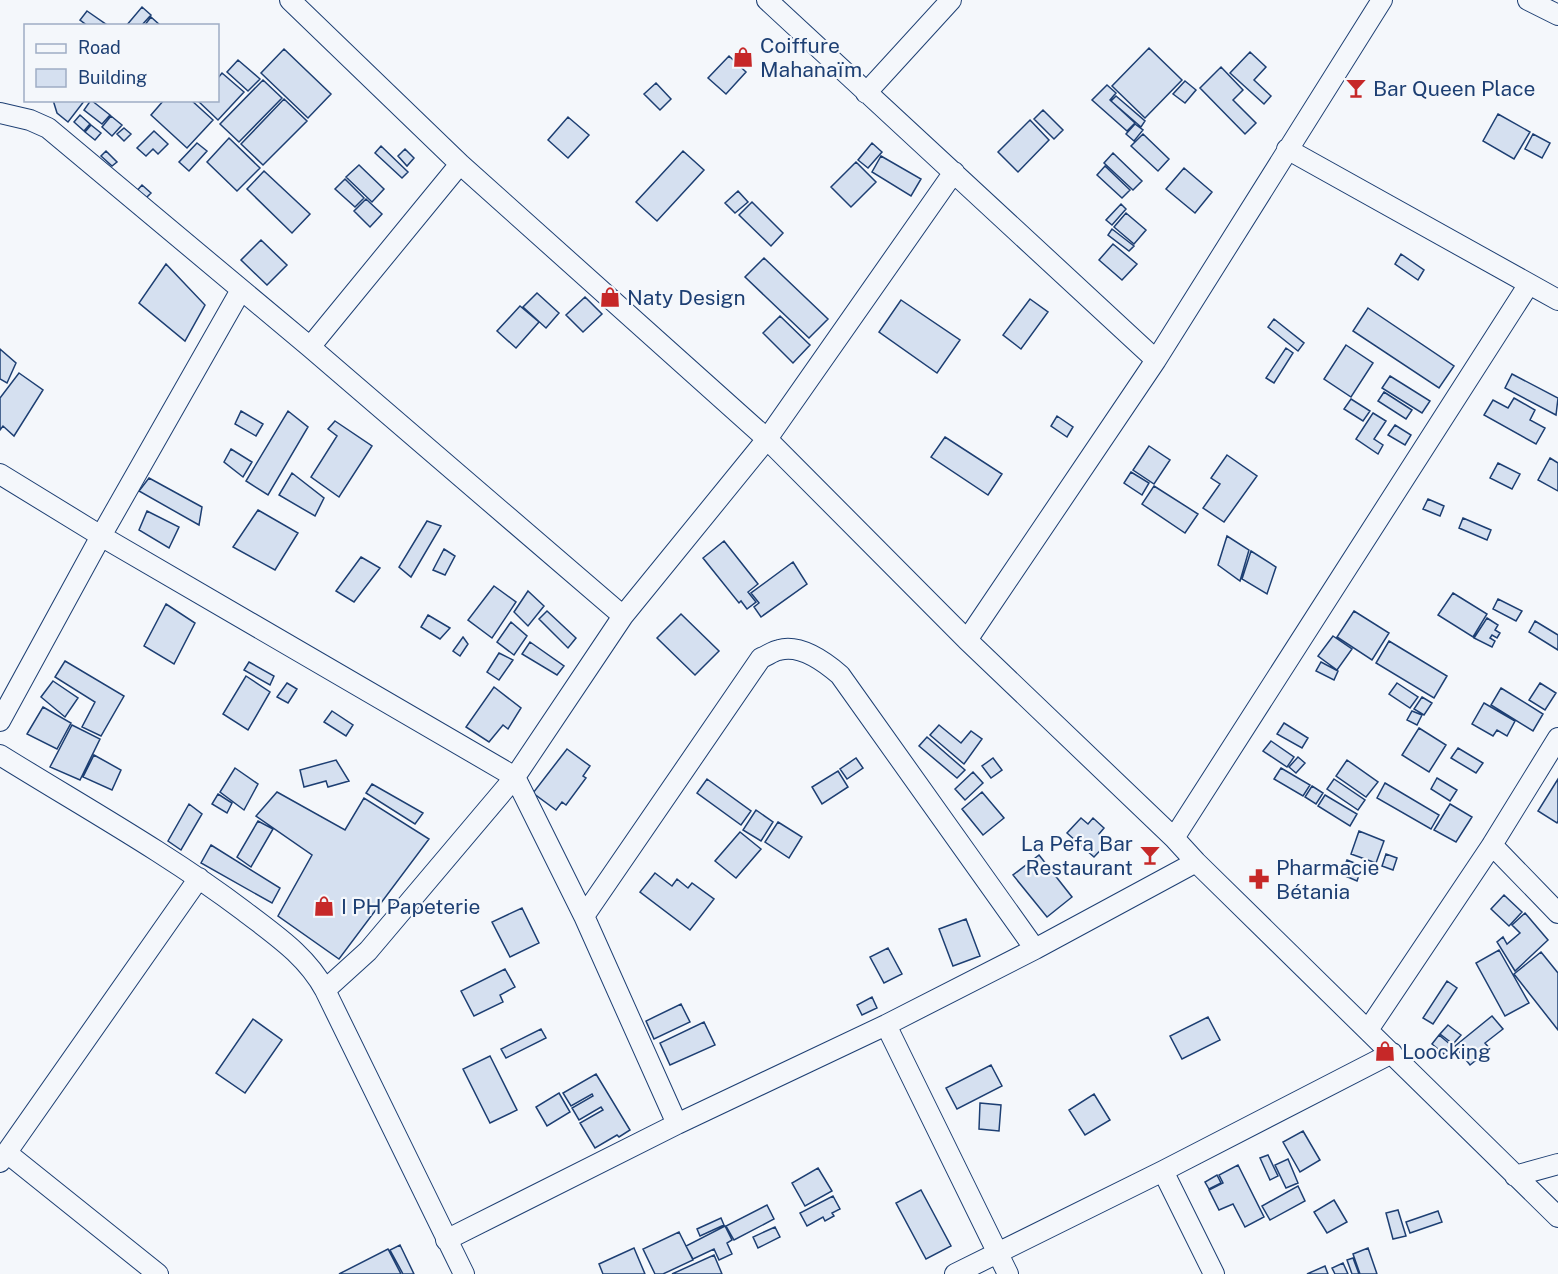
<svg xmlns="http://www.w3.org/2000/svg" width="1558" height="1274" font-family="'Public Sans',sans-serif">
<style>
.building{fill:#d5e0f0;stroke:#1d3f73;stroke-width:1.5}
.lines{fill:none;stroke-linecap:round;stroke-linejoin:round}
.minor-casing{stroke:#1d3f73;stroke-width:22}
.minor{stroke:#f4f7fb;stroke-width:20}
.labels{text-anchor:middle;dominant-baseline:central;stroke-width:4.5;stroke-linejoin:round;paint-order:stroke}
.poi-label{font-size:21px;fill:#1d3f73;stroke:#f4f7fb;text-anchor:start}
</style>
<rect width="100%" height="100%" fill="#f4f7fb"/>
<path class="building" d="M142,7L151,15L141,26H126Z
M87,11L107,25V26H88L80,20Z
M151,17L161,26H144Z
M1149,48L1182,80L1145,118L1112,86Z
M284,49L331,94L308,118L261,73Z
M1250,52L1266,67L1254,80L1271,96L1264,104L1230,73Z
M729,56L746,72L726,94L708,78Z
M238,60L260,79L248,91L227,72Z
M1221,67L1243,90L1233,100L1256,123L1245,134L1200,88Z
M222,73L244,92L218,120L197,100H218V78Z
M263,80L282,98L239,142L220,124Z
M1185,81L1196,90L1185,103L1173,94Z
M656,83L671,99L660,110L644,94Z
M1107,85L1116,93L1110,100L1135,123L1127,131L1092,100Z
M1116,96L1145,121L1141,127L1111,101Z
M284,99L307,121L263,165L241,144Z
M53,100H85L68,122L57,113Z
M91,100L110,115L102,124L84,110Z
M164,100H191L213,120L187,148L151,115Z
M1043,110L1063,130L1054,139L1034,119Z
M1498,114L1530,132L1514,159L1483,141Z
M80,115L90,124L84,131L74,122Z
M111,116L122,125L112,136L102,127Z
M568,117L589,135L568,158L548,140Z
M1030,120L1049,140L1018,172L998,152Z
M1135,124L1143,130L1134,141L1126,134Z
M91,125L101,133L95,140L85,132Z
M124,128L131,134L124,141L117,134Z
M154,131L168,144L158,154L153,149L146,156L137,148Z
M1143,134L1169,159L1158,171L1131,146Z
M1533,134L1550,143L1542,158L1525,149Z
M229,138L260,168L237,191L207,162Z
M197,143L207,151L189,171L179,162Z
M872,143L882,152L868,168L858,160Z
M381,146L408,172L402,178L375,153Z
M405,149L414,158L407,166L398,156Z
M106,151L117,162L112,166L101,156Z
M683,151L704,170L657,221L636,202Z
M1113,153L1142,181L1133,190L1104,163Z
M881,156L921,179L911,196L872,172Z
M856,162L876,182L851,207L831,187Z
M359,165L384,189L372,202L346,177Z
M1105,166L1130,190L1122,198L1097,175Z
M1184,168L1212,192L1195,213L1166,189Z
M264,171L310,214L292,233L247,189Z
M345,179L364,198L355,207L335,189Z
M142,185L151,193L142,202L134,194Z
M738,191L748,202L735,213L725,203Z
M366,199L382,214L370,227L354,211Z
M752,202L783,233L771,246L739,215Z
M1121,204L1126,209L1112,225L1106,220Z
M1126,213L1146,230L1134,244L1114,227Z
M1112,229L1134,246L1129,251L1108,235Z
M261,240L287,265L267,285L241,260Z
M1113,244L1137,264L1122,280L1099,260Z
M1401,254L1424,270L1418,280L1395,264Z
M764,258L828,319L809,338L745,277Z
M166,264L205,305L185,341L139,303Z
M537,293L559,313L546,328L523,307Z
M585,297L602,314L583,332L566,315Z
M1030,299L1048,312L1021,349L1003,335Z
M901,300L960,340L937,373L879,332Z
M520,306L539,322L516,348L497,331Z
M1368,308L1454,366L1439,388L1353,331Z
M780,316L810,345L793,363L763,333Z
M1274,319L1304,343L1298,351L1268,327Z
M1346,345L1373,363L1351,397L1324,379Z
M1286,348L1293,353L1274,383L1266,378Z
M0,349L16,363L7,383L0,379Z
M19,373L43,390L14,436L3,426L0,430V398Z
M1512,374L1558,398L1556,415L1505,388Z
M1390,376L1430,401L1422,413L1382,388Z
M1384,392L1412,410L1406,419L1378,401Z
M1514,398L1535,410L1530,420L1545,428L1536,444L1484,415L1493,400L1508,408Z
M1351,399L1370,411L1363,421L1344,409Z
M241,411L263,424L256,436L235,424Z
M288,411L308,427L268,495L246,481Z
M1373,413L1386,421L1374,439L1383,445L1378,454L1356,439Z
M1057,416L1073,427L1067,437L1051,426Z
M335,421L372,446L339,497L311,477L337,436L328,429Z
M1395,425L1411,435L1405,445L1388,435Z
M945,437L1002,474L988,495L931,457Z
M1149,446L1170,460L1154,484L1133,470Z
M231,449L252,462L243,477L224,462Z
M1227,455L1257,476L1224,522L1203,508L1220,484L1211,478Z
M1550,458L1558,463V491L1538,480Z
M1498,463L1520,474L1512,489L1490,478Z
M1131,472L1149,483L1142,495L1124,483Z
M292,473L324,498L315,516L279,495Z
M149,478L202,507L199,525L139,491Z
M1154,486L1198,514L1185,533L1142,504Z
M1428,499L1444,506L1440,516L1423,509Z
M258,510L298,533L275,570L233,547Z
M147,511L179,527L169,548L139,530Z
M1463,518L1491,530L1487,540L1459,528Z
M427,521L441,526L411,577L399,567Z
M1227,536L1249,550L1240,581L1218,565Z
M724,541L758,584L748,592L756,602L747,609L741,601L739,603L703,558Z
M444,549L455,556L445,575L433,570Z
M1251,551L1276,567L1267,594L1242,579Z
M361,557L380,568L354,602L336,591Z
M793,562L807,584L761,617L754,607L759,603L751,593Z
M494,586L516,602L492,638L468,620Z
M528,591L544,606L528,626L514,612Z
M1453,593L1487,614L1473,637L1438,615Z
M1498,599L1522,611L1516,621L1493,609Z
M166,604L195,623L174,664L144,646Z
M547,611L576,638L568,648L539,619Z
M1354,611L1389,633L1372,660L1337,637Z
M681,614L719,651L695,675L657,638Z
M428,615L450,628L440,639L421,627Z
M1487,618L1498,625L1495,630L1500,633L1497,638L1492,635L1490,638L1495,641L1492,647L1474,638Z
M1535,621L1558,635V650L1529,632Z
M511,622L527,636L514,655L497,642Z
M1333,636L1352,649L1337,670L1318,656Z
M463,637L468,644L460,656L453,651Z
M1389,641L1447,676L1434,698L1376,663Z
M530,642L564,666L557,675L522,654Z
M499,653L513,660L499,680L487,672Z
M65,661L124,696L101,736L82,727L95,702L55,677Z
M249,662L274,676L270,685L244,670Z
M1321,662L1338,671L1334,680L1316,671Z
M246,676L270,692L248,730L223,714Z
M53,681L78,698L65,717L41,697Z
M287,683L297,689L288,703L277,697Z
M1397,683L1418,697L1410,708L1389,694Z
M1540,683L1556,693L1545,710L1529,700Z
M494,687L521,708L508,729L503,725L489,742L466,727Z
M1501,688L1543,714L1533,731L1491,705Z
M1422,697L1432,703L1424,715L1414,709Z
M1484,703L1515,721L1507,736L1497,730L1493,736L1472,724Z
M43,707L71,723L57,749L27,734Z
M332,711L353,725L346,736L324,722Z
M1412,711L1422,715L1417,725L1407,720Z
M1284,723L1308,738L1302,748L1277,734Z
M72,725L100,739L80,780L50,767Z
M939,725L961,743L971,731L982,739L964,764L930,735Z
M1419,728L1446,745L1429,772L1402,755Z
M927,737L965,770L957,778L919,746Z
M1271,741L1294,757L1287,767L1263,751Z
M1458,748L1483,763L1476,773L1451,758Z
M567,749L590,766L583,776L586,778L566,805L562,802L556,810L533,793Z
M94,755L121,770L112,790L83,777Z
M1298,757L1305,763L1296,773L1289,767Z
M856,758L863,768L847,779L840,769Z
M993,758L1002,770L991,778L982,766Z
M336,760L349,781L328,787L326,781L304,787L300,770Z
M1347,760L1378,782L1366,797L1336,776Z
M235,768L258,784L244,810L220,792Z
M1281,768L1310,785L1303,796L1274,779Z
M838,771L848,787L822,804L812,787Z
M973,772L983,783L965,800L955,789Z
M1437,778L1457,790L1450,801L1431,789Z
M707,779L751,811L741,825L697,793Z
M1334,779L1365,800L1358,810L1327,789Z
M1558,779V821L1557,823L1538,811Z
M1385,783L1439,815L1431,829L1377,798Z
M372,784L423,813L415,824L366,793Z
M1312,786L1323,793L1316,804L1305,797Z
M277,792L345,830L364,798L429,839L339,959L278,916L312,855L256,816Z
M982,792L1004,818L983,835L962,809Z
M218,794L232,803L227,813L212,804Z
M1325,795L1357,814L1350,826L1318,806Z
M189,804L202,814L181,850L168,841Z
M1450,804L1472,817L1456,842L1434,830Z
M756,810L773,822L761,841L743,830Z
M1081,818L1088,824L1093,818L1104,828L1099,834L1108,842L1094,857L1067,833Z
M258,821L273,829L251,867L237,857Z
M778,822L802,837L789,858L765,842Z
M1359,831L1384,841L1376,863L1351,854Z
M740,832L761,849L736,878L715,861Z
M211,845L280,888L272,903L201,863Z
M1386,854L1397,858L1393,870L1382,866Z
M1039,855L1072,897L1047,917L1013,875Z
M1347,860L1362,866L1357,881L1341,874Z
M655,873L672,886L677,879L688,888L692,883L714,899L690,930L640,892Z
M1504,895L1522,912L1509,926L1491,909Z
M522,908L539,943L510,957L492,922Z
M1525,913L1548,940L1515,971L1497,942L1503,937L1507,944L1520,933L1512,925Z
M966,919L980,956L953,966L939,929Z
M888,948L902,974L884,983L870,957Z
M1499,950L1529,1003L1505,1016L1476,963Z
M1541,952L1558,973V1030L1514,974Z
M505,969L515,987L500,995L503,1002L474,1016L461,991Z
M1447,981L1457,988L1433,1024L1423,1018Z
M872,997L877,1008L862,1015L857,1005Z
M681,1004L690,1022L654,1039L646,1021Z
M1492,1016L1503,1029L1485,1043L1490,1049L1470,1065L1455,1046Z
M1208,1017L1220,1040L1182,1059L1170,1036Z
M253,1019L282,1040L245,1093L216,1073Z
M704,1022L715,1045L670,1065L660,1043Z
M1448,1025L1461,1035L1453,1044L1440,1034Z
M541,1029L546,1038L506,1058L501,1049Z
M1439,1035L1451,1045L1444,1054L1432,1044Z
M490,1056L517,1110L490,1123L463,1069Z
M991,1065L1002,1086L957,1109L946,1088Z
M596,1074L630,1130L619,1137L617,1135L595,1148L580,1123L603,1110L601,1107L579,1120L572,1108L593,1096L592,1094L571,1106L563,1093Z
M559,1093L570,1112L547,1126L536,1107Z
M1094,1094L1110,1120L1085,1135L1069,1110Z
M980,1103L1001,1105L999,1131L979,1129Z
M1303,1131L1320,1160L1300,1172L1283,1142Z
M1268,1155L1278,1176L1270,1180L1260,1158Z
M1288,1159L1298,1183L1286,1188L1275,1165Z
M1238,1165L1264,1217L1245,1227L1233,1204L1219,1210L1209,1190L1223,1183L1219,1175Z
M818,1168L832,1191L805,1206L792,1183Z
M1217,1175L1221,1183L1209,1189L1205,1182Z
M1298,1186L1305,1201L1270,1220L1262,1206Z
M921,1190L951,1246L926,1259L896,1203Z
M833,1196L840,1209L832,1213L834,1216L825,1221L823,1217L807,1226L800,1213Z
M1334,1200L1347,1222L1327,1233L1314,1212Z
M767,1205L774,1219L734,1240L726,1226Z
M1398,1210L1406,1236L1393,1239L1386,1213Z
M1438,1211L1442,1222L1410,1233L1406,1222Z
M721,1218L724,1225L700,1236L697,1229Z
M725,1226L732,1240L727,1243L732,1254L719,1260L714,1249L693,1259L686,1246Z
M775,1227L780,1237L758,1248L753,1237Z
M679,1232L693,1260L663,1274H655L643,1249Z
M400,1245L414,1274H403L390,1250Z
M634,1248L645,1274H603L599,1264Z
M1368,1248L1377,1274H1360L1353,1254Z
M388,1249L401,1274H339Z
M714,1255L722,1274H672Z
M1353,1258L1359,1274H1352L1347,1260Z
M1343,1263L1348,1274H1335L1332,1268Z
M1325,1266L1328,1274H1307Z"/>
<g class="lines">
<g class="minor-casing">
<path id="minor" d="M290,0L460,164L767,439L967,640L1174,838L1196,862L1558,1217
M767,0L1156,360
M1528,0L1558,15
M866,93L951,0
M0,113L30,120L48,128L310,347L623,616
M1287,149L1558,300
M310,347L460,164
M0,474L101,536L515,777L584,916L677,1124
M967,640L1156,360L1382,0
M0,721L101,536L241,290
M0,755C82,806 167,853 244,911C275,935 306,955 325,990L464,1274
M1174,838L1529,284
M1492,845L1558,913
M584,916L761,658C767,656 773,651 779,650C800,644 825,662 840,675L1035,949
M325,990L368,951L515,777L623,616L767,439L954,172
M886,1025L1008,1274
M1368,1030L1492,845L1558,738
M7,1153L158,1274
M0,1162L199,878
M1163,1171L1214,1274
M1515,1176L1558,1164
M446,1240L677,1124L886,1025L1035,949L1196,862
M955,1274L1163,1171L1392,1053"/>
</g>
<use href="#minor" class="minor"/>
</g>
<defs>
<g id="shop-bare" transform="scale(1.62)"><path d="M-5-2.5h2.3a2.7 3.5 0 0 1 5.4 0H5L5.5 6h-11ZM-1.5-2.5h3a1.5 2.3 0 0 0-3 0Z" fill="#c62828" stroke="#f4f7fb" stroke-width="2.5" paint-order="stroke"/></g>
<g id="bar-bare" transform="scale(1.62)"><path d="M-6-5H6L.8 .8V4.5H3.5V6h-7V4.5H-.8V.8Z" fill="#c62828" stroke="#f4f7fb" stroke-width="2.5" paint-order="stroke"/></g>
<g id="pharmacy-bare" transform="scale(1.62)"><path d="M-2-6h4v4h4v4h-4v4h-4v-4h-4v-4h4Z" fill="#c62828" stroke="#f4f7fb" stroke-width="2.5" paint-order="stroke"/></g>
</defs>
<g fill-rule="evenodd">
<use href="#shop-bare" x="743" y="57"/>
<use href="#bar-bare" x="1356" y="88"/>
<use href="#shop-bare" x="610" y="297"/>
<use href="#bar-bare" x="1150" y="855"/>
<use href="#pharmacy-bare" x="1259" y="879"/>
<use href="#shop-bare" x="324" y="906"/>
<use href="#shop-bare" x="1385" y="1051"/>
</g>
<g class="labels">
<g class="poi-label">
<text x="760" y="45">Coiffure<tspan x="760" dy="24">Mahanaïm</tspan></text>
<text x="1373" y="88">Bar Queen Place</text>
<text x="627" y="297">Naty Design</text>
<text x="1133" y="843" text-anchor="end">La Pefa Bar<tspan x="1133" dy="24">Restaurant</tspan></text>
<text x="1276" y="867">Pharmacie<tspan x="1276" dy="24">Bétania</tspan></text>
<text x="341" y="906">I PH Papeterie</text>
<text x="1402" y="1051">Loocking</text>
</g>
</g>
<rect x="24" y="24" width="195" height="78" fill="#f4f7fb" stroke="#9eadc5" stroke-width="1.5"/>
<rect x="36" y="44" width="30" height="9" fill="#f4f7fb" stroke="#9eadc5" stroke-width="1.5"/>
<text x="78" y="54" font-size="18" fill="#1d3f73">Road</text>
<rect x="36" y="69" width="30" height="18" fill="#d5e0f0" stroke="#9eadc5" stroke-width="1.5"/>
<text x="78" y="84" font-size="18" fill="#1d3f73">Building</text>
</svg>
